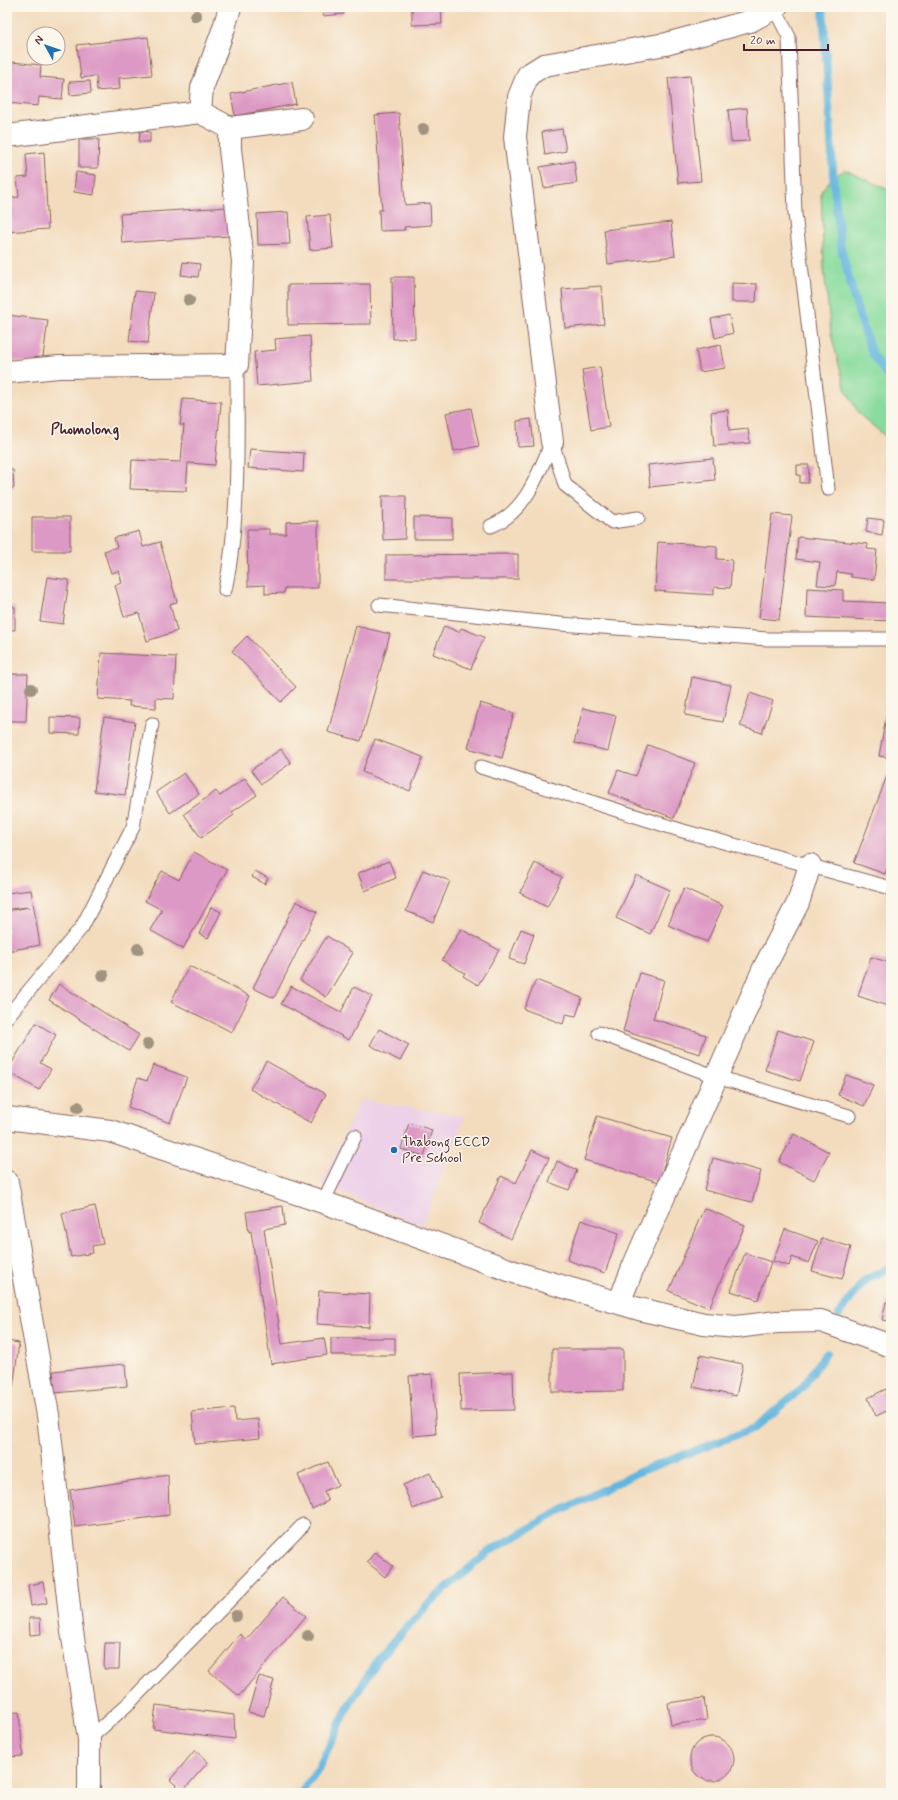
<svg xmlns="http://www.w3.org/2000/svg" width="898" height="1800" font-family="Mynerve,sans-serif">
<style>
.built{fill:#edd1e9}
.green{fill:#89dc9d;stroke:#6a7e64}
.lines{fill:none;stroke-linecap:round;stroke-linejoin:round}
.stream{stroke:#62b5de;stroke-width:8}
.building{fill:#dd99c5}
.service-casing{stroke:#85615e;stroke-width:15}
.minor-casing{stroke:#85615e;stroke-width:24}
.service{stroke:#fff;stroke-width:13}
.minor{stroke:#fff;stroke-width:22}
.tree{fill:#a0937f}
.poi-dot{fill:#1f6fb2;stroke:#fbf7ec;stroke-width:1.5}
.labels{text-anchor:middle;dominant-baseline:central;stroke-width:3;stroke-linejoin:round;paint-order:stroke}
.poi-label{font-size:14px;fill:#4a1f2b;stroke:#fbf7ec;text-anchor:start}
.neighbourhood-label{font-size:15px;font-weight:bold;fill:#4a1f2b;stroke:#fbf7ec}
</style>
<rect width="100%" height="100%" fill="#fbf7ec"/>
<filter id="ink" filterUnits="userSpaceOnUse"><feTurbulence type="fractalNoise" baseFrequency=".025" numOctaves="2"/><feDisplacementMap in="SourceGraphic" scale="8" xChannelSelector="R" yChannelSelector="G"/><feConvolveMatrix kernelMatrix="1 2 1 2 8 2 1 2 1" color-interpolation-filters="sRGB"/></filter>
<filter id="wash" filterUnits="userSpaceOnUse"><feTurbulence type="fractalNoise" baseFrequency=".012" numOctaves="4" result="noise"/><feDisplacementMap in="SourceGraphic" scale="16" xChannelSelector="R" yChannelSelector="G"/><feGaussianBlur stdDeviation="0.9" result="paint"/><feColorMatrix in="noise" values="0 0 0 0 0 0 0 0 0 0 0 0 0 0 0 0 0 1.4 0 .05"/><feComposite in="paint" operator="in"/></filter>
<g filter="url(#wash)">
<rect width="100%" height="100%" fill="#f3dcbd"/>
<path class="built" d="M360,1100L465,1116L422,1226L321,1184Z"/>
<path class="green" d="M845,170L891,191V441L859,414L845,388L831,334L824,269L821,191L833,177Z"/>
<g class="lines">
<path class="stream" d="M823,7L834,188L841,248L857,308L872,354L891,381
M839,1314L865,1280L891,1267
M301,1793L318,1769L348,1707L379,1658L429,1603L488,1552L562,1510L641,1471L755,1428L802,1388L826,1353"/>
</g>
<g id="blocks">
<path class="building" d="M299,7H343L344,14L323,16V10L299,12Z
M412,7H441L442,24L412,25Z
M148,37L152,75L119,78L120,89L97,91L96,76L81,78L77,45Z
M12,62L41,65L40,77L64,79L62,99L39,97L38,106L7,103V78H11Z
M690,76L701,181L678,183L668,78Z
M90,81L91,93L70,95L69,82Z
M292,82L296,104L235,116L231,94Z
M747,108L749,141L731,142L728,110Z
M399,113L405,205L430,203L431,225L404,227L405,230L380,231L379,210H382L375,115Z
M562,129L566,151L545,155L542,132Z
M140,131L150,132V142H139Z
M79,139H99L98,168H79Z
M44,152L48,229L7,232V198L19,197L17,178L28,177L26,154Z
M574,161L577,183L544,188L540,167Z
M76,172L96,175L94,195L74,192Z
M228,207L230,236L122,243L120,214Z
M288,212L290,244L258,245L257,214Z
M330,215L333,248L310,250L307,217Z
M671,222L675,256L608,264L604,230Z
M183,262L200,264L198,277L181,275Z
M392,277H414L415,338L393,339Z
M732,283L757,284L756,302H732Z
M370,284L371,324L288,325V285Z
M601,286L604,324L565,328L562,289Z
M135,291L154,293L148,343L129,341Z
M7,315L48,320L42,364L7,360Z
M729,315L733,333L715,338L711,319Z
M310,336L313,381L257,386L254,352L276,350L275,339Z
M721,345L725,368L700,372L696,350Z
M600,367L609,427L591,430L582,370Z
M183,399L221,402L215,465L188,463L186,491L130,489L132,460L181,462L184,425H180Z
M471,408L479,446L454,451L446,413Z
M728,410L729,431L748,429L750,443L714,446L711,412Z
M531,419L534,446L518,447L517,421Z
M250,449L304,453L303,472L248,468Z
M713,458L715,480L650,487L648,465Z
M797,465H809L808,483H800V475H797Z
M7,470H13L14,488H7Z
M382,496H406L405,539L383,540Z
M772,514L792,516L779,620L759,618Z
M32,517H70V551H32Z
M414,517L452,518V539H414Z
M868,518L884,520L882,535L866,532Z
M318,521V588H285L284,593L265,594V585L248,586L247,529H269V534H286V522Z
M139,531L143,547L160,542L177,602L170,604L177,631L147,641L139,613L124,617L115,585L122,583L119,571L111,573L104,551L117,547L114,538Z
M798,537L868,544L867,549L877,550L874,580L851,577V574L837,572L835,586L817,585L820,562L796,559Z
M658,542L717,546V559L732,560L730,588L714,587V595L655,591Z
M518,554V579H386V555Z
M47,577L69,580L63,624L40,621Z
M807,588L843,590V601L891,603V621L806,617Z
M7,606L15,607V630L7,629Z
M356,626L390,634L361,741L328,732Z
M444,626L459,632L461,628L484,637L471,669L433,654Z
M247,636L296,687L281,702L232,651Z
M101,653L176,657L174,699L156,698V708L129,706L130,701L98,699Z
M7,674H28L26,721H7Z
M692,677L731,685L723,722L685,715Z
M750,693L773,701L762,733L740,726Z
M480,703L514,713L502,758L468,748Z
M888,706H891V758L879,756Z
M583,708L616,716L608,751L574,743Z
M50,717L80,718L79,734L50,733Z
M104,717L135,722L125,795L94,791Z
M375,739L423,757L410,791L362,772Z
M648,745L695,763L674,818L609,793L618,770L636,776Z
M281,749L291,763L261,784L251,770Z
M890,768L891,858L885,874L854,863Z
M184,773L199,794L170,813L156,792Z
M245,778L257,795L232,812L234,815L201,838L184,814L216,791L220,796Z
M194,852L227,870L183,949L150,930L162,910L145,901L162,871L179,880Z
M389,861L396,878L365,891L358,873Z
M535,863L562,877L547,907L520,893Z
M423,870L450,881L433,922L406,911Z
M255,871L268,878L265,884L252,877Z
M636,875L670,890L650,934L616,918Z
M684,888L723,906L707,942L668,925Z
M31,890L40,945L7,951V911L29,907L8,909L7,893Z
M296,901L317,912L274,998L253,988Z
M211,907L221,912L208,938L199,934Z
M461,929L499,950L478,985L463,976L465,973L442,960Z
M521,929L534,934L524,964L509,959Z
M327,936L353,953L326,997L300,980Z
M871,957L891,963V1007L858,996Z
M189,966L250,996L232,1032L171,1002Z
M640,973L664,980L653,1019L706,1035L700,1054L623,1031Z
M536,980L582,998L576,1016L566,1014L563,1024L524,1009Z
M59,984L139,1035L129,1051L49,1000Z
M291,986L341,1012L354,987L372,996L349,1040L281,1004Z
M36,1023L56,1035L40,1063L51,1069L39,1090L7,1071Z
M379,1029L409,1045L400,1061L370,1045Z
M778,1030L814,1042L800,1081L765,1070Z
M266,1061L326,1094L311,1123L250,1089Z
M153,1065L187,1077L170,1123L128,1107L138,1078L147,1081Z
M846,1075L873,1085L864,1106L838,1095Z
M597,1116L672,1138L659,1182L584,1160Z
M409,1123L432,1130L424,1156L401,1149Z
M794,1134L829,1152L814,1180L779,1162Z
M532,1150L549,1158L511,1239L479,1223L501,1176L516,1183Z
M713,1158L761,1171L752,1202L704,1190Z
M557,1161L577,1170L569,1190L549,1182Z
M95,1206L103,1244L92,1246L93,1253L71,1257L62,1213Z
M283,1206L285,1225L264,1229L282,1344L324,1338L327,1355L271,1364L251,1231L249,1232L246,1212Z
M704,1208L745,1225L709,1308L669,1291Z
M581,1220L619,1233L605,1273L567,1260Z
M785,1229L818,1241L809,1263L792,1257L789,1266L773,1261Z
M822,1238L851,1247L842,1279L812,1271Z
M745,1253L771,1262L758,1300L731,1291Z
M319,1291L370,1294L369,1327L317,1324Z
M886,1302L891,1303V1321L882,1320Z
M331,1338H395V1355H331Z
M7,1341L19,1343L13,1388L7,1387Z
M552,1349H623V1391L552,1392Z
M700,1355L743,1364L736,1396L693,1387Z
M125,1364L127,1386L55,1393L53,1371Z
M513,1372L514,1410L461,1411L460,1374Z
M432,1374L436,1434L413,1436L409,1376Z
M886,1389L891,1399V1409L876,1416L868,1398Z
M234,1408L235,1421L258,1419L260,1438L195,1444L192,1412Z
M328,1462L338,1485L324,1491L328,1501L312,1509L298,1475Z
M430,1473L441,1497L413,1509L403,1485Z
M168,1475L169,1515L75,1527L70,1490Z
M375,1552L393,1566L385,1577L367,1562Z
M43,1582L47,1603L31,1606L28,1585Z
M283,1597L306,1616L239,1696L209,1671L240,1634L246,1640Z
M29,1618H40L41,1634L30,1635Z
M105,1643H120L119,1669H104Z
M259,1676L274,1680L264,1716L248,1712Z
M704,1698L707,1720L671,1725L668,1703Z
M156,1705L234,1715L235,1739L153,1729Z
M19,1712L23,1756L7,1757V1713Z
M690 1759a22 22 0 1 1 44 0a22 22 0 1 1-44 0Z
M195,1750L208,1762L183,1791L170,1780Z"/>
</g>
</g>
<g filter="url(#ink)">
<use href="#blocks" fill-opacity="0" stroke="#85615e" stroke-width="1"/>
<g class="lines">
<g class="service-casing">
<path id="service" d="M775,9L789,37L795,214L828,489
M552,442L565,485L612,522L638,518
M491,526C526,512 538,474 552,442
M225,590C240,520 237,437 237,365
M379,605L560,624L768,639H891
M481,767L683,831L891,888
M7,1017L82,927L133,827L152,724
M599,1033L717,1077L849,1116
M323,1202L355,1136
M89,1739L129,1703L303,1525"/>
</g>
<g class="minor-casing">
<path id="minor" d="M230,128L302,119
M7,136L200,112
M7,372L59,367L237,365L243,262L230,149V128L200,112L202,88L224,28L230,7
M552,442L515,137L519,97L528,75L544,65L666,44L750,21L776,7
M7,1118L110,1131L323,1202L517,1273L639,1309L704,1324L736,1327L777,1322L821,1321L891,1346
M7,1182L48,1415L71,1625L89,1739V1793
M619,1303L634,1265L764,968L798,903L810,865"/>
</g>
<use href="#service" class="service"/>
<use href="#minor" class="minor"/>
</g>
<g class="tree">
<circle cx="196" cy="16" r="6"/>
<circle cx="423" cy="129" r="6"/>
<circle cx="189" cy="300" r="6"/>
<circle cx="31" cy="689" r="6"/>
<circle cx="138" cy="949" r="6"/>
<circle cx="103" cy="975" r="6"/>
<circle cx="148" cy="1044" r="6"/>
<circle cx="78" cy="1107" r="6"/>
<circle cx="236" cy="1616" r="6"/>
<circle cx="308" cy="1636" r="6"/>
</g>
</g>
<circle class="poi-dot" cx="394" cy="1150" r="4"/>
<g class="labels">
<g class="poi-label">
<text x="402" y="1142">Thabong ECCD<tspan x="402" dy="16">Pre School</tspan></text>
</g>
<g class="neighbourhood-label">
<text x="85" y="430">Phomolong</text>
</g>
</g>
<rect width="898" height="1800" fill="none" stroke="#fbf7ec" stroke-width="24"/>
<g transform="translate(46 46) rotate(310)"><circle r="19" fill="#fbf7ec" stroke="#b4a19f"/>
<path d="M0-3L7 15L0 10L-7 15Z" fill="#1f6fb2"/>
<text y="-6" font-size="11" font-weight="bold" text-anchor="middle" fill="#4a1f2b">N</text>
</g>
<path d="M744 44v6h84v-6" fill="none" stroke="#4a1f2b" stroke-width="2"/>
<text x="750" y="44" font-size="12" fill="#4a1f2b" stroke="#fbf7ec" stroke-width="3" paint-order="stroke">20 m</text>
</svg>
